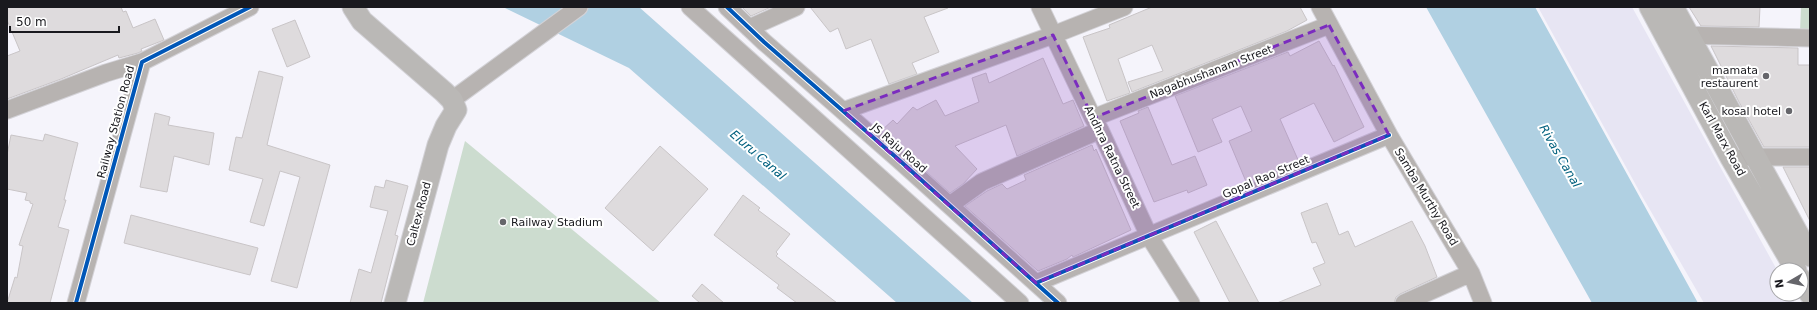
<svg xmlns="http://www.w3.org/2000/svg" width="1817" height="310" font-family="'DejaVu Sans',sans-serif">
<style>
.built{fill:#e7e5f3}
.green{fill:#ccdccf}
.water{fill:#b0d0e2}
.building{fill:#dedbdd;stroke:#c9c5c7}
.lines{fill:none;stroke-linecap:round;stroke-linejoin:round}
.minor-casing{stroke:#d3d2d7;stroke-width:19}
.major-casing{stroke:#d3d2d7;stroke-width:23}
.minor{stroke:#b7b3b1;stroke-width:17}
.major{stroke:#bab8b6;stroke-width:21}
.cycleway-casing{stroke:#fff;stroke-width:6}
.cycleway{stroke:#0057b8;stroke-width:4}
.marked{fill:#7b2cbf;fill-opacity:0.2;stroke:#7b2cbf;stroke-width:3;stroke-dasharray:8 5;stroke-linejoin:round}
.poi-dot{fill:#66666b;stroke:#fff;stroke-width:1.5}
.labels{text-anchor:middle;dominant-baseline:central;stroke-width:4;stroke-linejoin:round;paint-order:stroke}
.poi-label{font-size:11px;fill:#19191e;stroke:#fff;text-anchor:end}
.street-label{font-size:11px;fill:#19191e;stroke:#fff}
.water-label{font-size:12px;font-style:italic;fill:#01607e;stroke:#fff}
</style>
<rect width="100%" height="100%" fill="#f5f4fb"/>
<path class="built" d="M1538,7H1632L1777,270V294H1790L1795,303H1704L1642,196Z"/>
<path class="green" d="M1801,7H1810V33L1800,32Z
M465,141L661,303H423Z"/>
<path class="water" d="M503,7H639L973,303H897L629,68Z
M1426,7H1535L1698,303H1592Z"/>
<path class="building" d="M7,7H121L123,12L126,11L133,28L155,19L164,40L141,49L142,51L138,53L119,58L118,55L61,79L7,99V56L20,51L7,20Z
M742,7H771L751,16Z
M810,7H948V8L924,17L939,52L912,63L917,74L889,84L871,39L846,49L838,28L830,32Z
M1152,7H1300L1307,20L1287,31L1132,92L1128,82L1163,71L1152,45L1118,59L1130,93L1107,101L1083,37L1110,28L1109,25Z
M1689,7H1760L1759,27L1701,26Z
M295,20L310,57L287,67L272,29Z
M1319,41L1333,66L1334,65L1364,127L1334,142L1314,103L1280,119L1299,162L1247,184L1229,141L1252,131L1241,106L1212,119L1222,142L1198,152L1175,96L1288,52L1290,56Z
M1711,46L1798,48V65H1810V147H1764L1739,102Z
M1043,58L1063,104L1073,100L1084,126L1017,156L1006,125L955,146L977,169L963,184L950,193L881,131L893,120L897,124L913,107L917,110L936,100L945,116L979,102L972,78L986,73L989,83Z
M259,71L283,77L267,145L330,165L297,288L271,281L300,177L280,171L264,226L250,222L263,179L229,170L236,137L242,138Z
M1148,107L1172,165L1195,156L1207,185L1188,193L1187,190L1154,202L1120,121L1139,113L1138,111Z
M155,113L170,117L168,125L214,133L209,165L174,156L167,192L140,187Z
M45,134L78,143L64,200H66L58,227L69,230L50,303H7L15,277L17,278L23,246L19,245L33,204L30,203V201L25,200L27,193L7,189V155L11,135L43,141Z
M1092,145L1094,151L1096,149L1131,230L1073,257L1072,255L1067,259L1038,271L965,206L987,191L1002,184L1007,189L1026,180L1024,175Z
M660,146L708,189L653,251L605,208Z
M1783,167H1810V221Z
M386,180L408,186L395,235L398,236L381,303H350L359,269L371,273L388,211L370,207L375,186L384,188Z
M743,195L760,208L758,210L790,234L776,252L778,254L776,256L837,303H797L777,288L779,285L714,235Z
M1327,203L1339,235L1348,231L1355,247L1412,221L1425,246L1437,277L1400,294L1396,297L1394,303H1277L1321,285L1313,268L1325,263L1316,242L1312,243L1301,213Z
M131,215L258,248L250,275L124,243Z
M1216,221L1259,303H1230L1194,232Z
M702,284L724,303H700L692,296Z"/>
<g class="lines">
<g class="minor-casing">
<path id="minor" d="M690,7L1020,303
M727,7L764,42L898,159L1058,303
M1040,7L1093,118L1100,130L1149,236L1191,303
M1320,7L1389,135L1471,273L1483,303
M749,28L796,7
M1678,35L1810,38
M452,100L579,7
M7,110L106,73L142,62
M843,111L1053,35L1124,7
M1093,118L1329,25
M1744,157H1810
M950,205L982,182L1100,130
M1036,283L1389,135
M76,303L142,62L250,7
M1404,303L1471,273"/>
</g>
<g class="major-casing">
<path id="major" d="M353,7L362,21L444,92L452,100L456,110L446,126L438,145L395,303
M1650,7L1731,158L1796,270
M1673,7L1810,256
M1801,279L1810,294"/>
</g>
<use href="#minor" class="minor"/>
<use href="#major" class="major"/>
<g class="cycleway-casing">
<path id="cycleway" d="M727,7L764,42L898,159L1058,303
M1036,283L1389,135
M76,303L142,62L250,7"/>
</g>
<use href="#cycleway" class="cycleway"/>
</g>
<path class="marked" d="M1329,25L1389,135L1036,283L843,111L1053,35L1093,118Z"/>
<g class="poi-dot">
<circle cx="1766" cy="76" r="4"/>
<circle cx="1789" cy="111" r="4"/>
<circle cx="503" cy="222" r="4"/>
</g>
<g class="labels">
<g class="poi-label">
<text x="1758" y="70">mamata<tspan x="1758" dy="13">restaurent</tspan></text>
<text x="1781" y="111">kosal hotel</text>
<text x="511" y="222" text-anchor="start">Railway Stadium</text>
</g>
<g class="street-label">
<text transform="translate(1211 72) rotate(-21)">Nagabhushanam Street</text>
<text transform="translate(116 122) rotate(-75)">Railway Station Road</text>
<text transform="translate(1722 139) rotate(61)">Karl Marx Road</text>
<text transform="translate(899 148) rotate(41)">JS Raju Road</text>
<text transform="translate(1112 157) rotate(64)">Andhra Ratna Street</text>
<text transform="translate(1266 177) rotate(-23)">Gopal Rao Street</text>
<text transform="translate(1426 197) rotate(59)">Samba Murthy Road</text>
<text transform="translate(419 214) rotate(-75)">Caltex Road</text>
</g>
<g class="water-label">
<text transform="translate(758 155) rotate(41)">Eluru Canal</text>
<text transform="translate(1560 156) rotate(60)">Rivas Canal</text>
</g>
</g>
<rect width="1817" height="310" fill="none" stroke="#19191e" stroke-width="16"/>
<g transform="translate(1789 282) rotate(261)"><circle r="19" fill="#ffffff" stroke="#a3a3a5"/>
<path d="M0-3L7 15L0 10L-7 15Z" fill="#66666b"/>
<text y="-6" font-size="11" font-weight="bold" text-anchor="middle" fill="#19191e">N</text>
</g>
<path d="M10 26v6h109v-6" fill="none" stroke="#19191e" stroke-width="2"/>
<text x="16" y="26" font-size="12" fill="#19191e" stroke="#ffffff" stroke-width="3" paint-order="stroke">50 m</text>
</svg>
